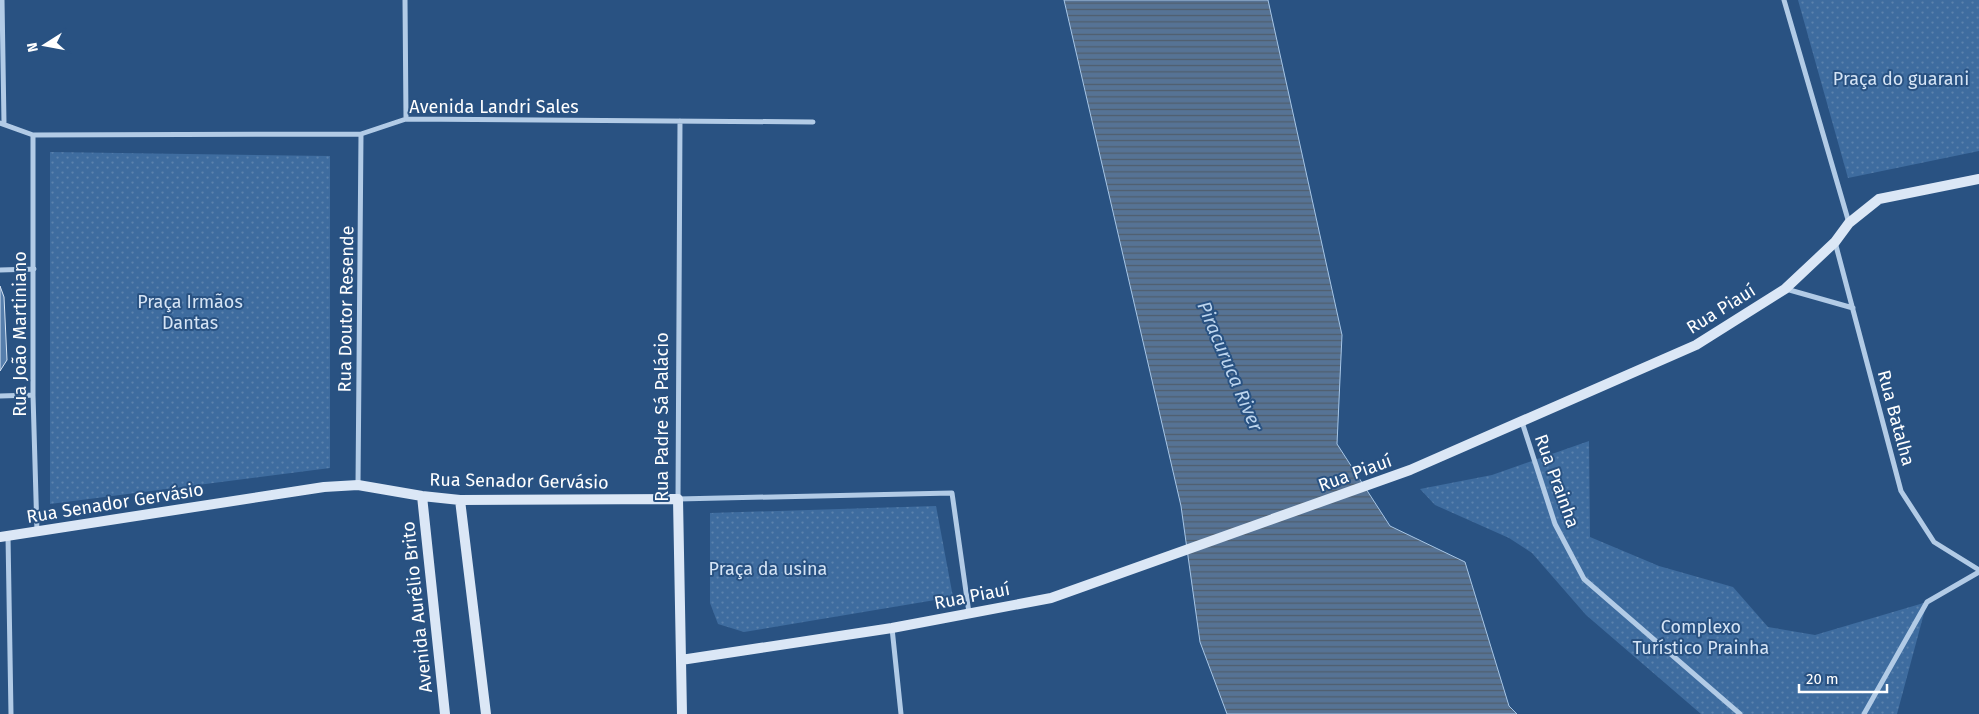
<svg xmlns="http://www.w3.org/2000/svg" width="1979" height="714" font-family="'Fira Sans',sans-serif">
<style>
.park{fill:url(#park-dots)}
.water{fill:url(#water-rules);stroke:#a7c6e6}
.building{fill:#567eac;stroke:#d5e4f5}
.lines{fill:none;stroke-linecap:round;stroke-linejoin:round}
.minor{stroke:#b2cbe6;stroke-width:5}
.secondary{stroke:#dbe7f6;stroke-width:10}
.labels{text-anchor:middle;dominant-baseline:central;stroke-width:4;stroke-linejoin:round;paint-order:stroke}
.park-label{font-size:18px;fill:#d5e4f5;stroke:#295282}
.street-label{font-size:18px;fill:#fff;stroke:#295282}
.water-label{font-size:19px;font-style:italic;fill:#bdd5ee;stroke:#295282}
</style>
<defs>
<pattern id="park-dots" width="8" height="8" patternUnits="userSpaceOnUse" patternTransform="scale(1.25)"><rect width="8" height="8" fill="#3e6c9f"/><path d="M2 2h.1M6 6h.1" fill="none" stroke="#5b82ad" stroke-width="1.8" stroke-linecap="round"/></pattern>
<pattern id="water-rules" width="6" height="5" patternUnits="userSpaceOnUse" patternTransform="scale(1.25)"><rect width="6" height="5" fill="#567395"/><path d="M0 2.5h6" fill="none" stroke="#505e6d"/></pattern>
</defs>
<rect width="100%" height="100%" fill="#295282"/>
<path class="park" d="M1798,0H1979V151L1848,178Z
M50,152L330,156V468L50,504Z
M1589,441L1590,537L1659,566L1733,587L1768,627L1815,635L1927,602L1897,714H1701L1586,615L1532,553L1509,538L1435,505L1420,489L1492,475Z
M936,506L953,597L744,632L718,624L710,603V513Z"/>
<path class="water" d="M1064,0H1268L1342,335L1337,444L1390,526L1465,562L1509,706L1517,714H1227L1200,642L1181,506Z"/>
<path class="building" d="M0,286L4,297L7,360L0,371Z"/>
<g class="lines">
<path class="minor" d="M2,0L4,123
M405,0L406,119
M1784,0L1849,223
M680,121L678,499L952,493L969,613
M0,123L33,135L361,134L406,119L813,122
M33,135V395L37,532
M1835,242L1901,491L1934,542L1979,570
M0,270L34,269
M1786,289L1853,308
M0,396L33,395
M1522,422L1555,524L1584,579L1740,714
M358,485L361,134
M8,536L11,714
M892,628L901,714
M1864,714L1927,602L1979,572"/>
<path class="secondary" d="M422,496L445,714
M460,500L486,714
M0,537L324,487L358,485L422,496L460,500L678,499L682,714
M681,660L892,628L1051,598L1410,470L1696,345L1785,289L1835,242L1849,223L1879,199L1979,179"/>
</g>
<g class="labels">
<g class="park-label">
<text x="1901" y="79">Praça do guarani</text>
<text x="190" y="302">Praça Irmãos<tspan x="190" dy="21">Dantas</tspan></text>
<text x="768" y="569">Praça da usina</text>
<text x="1701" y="627">Complexo<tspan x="1701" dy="21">Turístico Prainha</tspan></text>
</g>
<g class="street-label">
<text x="494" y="107">Avenida Landri Sales</text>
<text transform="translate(346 309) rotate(-89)">Rua Doutor Resende</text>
<text transform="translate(1721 309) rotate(-32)">Rua Piauí</text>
<text transform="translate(20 334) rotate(-90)">Rua João Martiniano</text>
<text transform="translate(662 417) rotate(-90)">Rua Padre Sá Palácio</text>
<text transform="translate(1896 418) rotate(75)">Rua Batalha</text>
<text transform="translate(1355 473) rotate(-20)">Rua Piauí</text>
<text transform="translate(519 481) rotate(1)">Rua Senador Gervásio</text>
<text transform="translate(1557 481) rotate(70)">Rua Prainha</text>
<text transform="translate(115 503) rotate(-9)">Rua Senador Gervásio</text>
<text transform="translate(972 596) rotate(-11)">Rua Piauí</text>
<text transform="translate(417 607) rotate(-96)">Avenida Aurélio Brito</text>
</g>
<g class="water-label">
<text transform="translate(1230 366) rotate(67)">Piracuruca River</text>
</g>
</g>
<g transform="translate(45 45) rotate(259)" stroke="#295282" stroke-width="4" paint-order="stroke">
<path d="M0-4L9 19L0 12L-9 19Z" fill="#ffffff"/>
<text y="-8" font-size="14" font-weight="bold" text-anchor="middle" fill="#ffffff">N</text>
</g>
<path d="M1799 684v8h88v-8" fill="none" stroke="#ffffff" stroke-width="2.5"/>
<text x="1806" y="684" font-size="15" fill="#ffffff" stroke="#295282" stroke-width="4" paint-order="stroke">20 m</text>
</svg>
